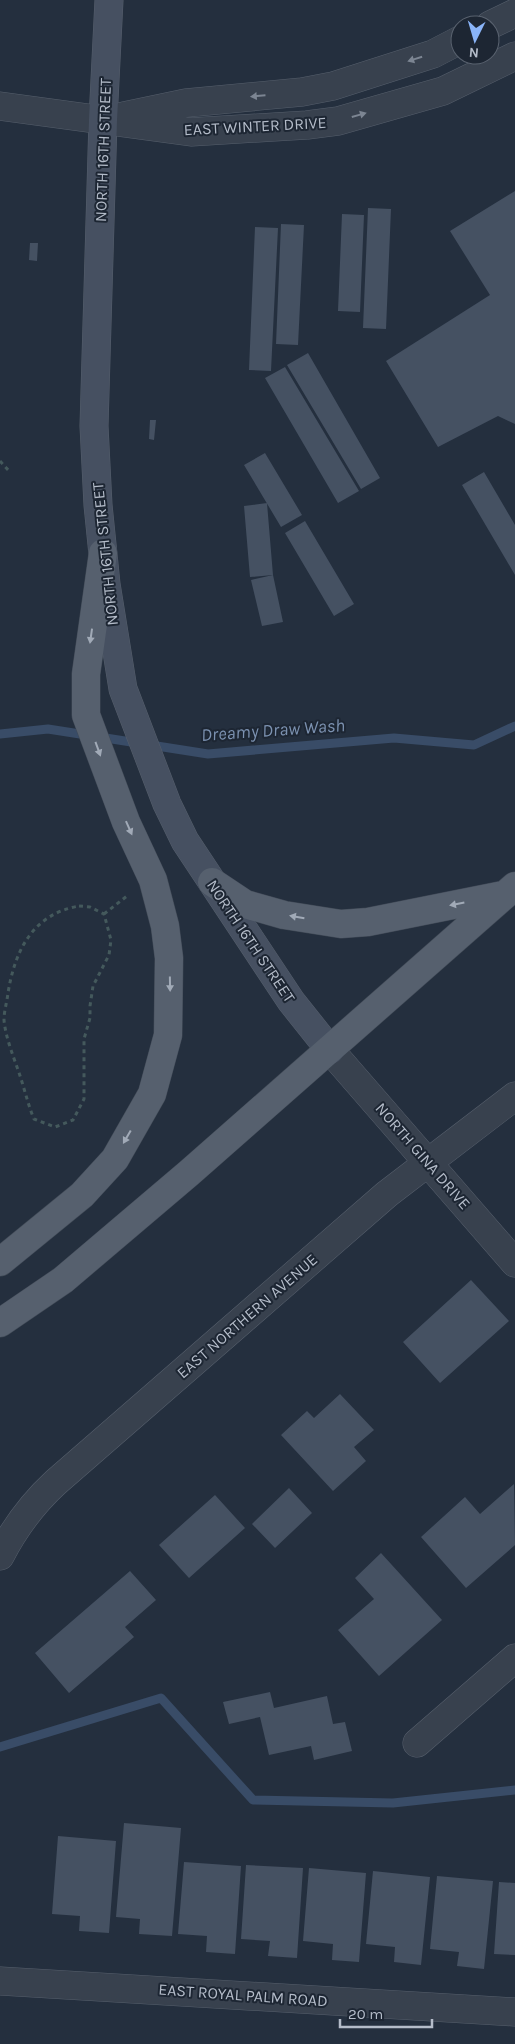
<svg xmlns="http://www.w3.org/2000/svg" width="515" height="2044" font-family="Karla,sans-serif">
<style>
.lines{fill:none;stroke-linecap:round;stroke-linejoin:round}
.stream{stroke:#394c67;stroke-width:9}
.building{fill:#455162}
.minor-casing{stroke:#565f6c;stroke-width:29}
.secondary-casing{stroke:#565f6c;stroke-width:29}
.primary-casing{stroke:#414a57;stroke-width:29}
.path{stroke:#44595c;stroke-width:3;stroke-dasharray:4 4;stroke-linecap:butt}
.minor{stroke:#38414e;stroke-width:28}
.secondary{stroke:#465061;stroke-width:28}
.primary{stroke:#56606e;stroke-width:28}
.oneway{fill:#7c8592}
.oneway2{fill:#a1aab7}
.labels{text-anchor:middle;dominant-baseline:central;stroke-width:4;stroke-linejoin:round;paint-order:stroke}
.street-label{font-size:16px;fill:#b4bcc9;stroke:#1d2633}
.water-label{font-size:18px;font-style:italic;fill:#7c92b1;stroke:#1d2633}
</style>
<rect width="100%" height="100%" fill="#242f3e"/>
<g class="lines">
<path class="stream" d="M0,734L48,729L208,754L394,738L474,745L515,726
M0,1747L161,1698L253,1800L393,1803L515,1790"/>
</g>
<path class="building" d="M515,191V424L498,416L438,447L386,361L490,295L450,231Z
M368,208L391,209L386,329L363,328Z
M342,214L364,215L360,312L338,311Z
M281,224L304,225L298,345L276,344Z
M255,227L278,228L271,371L249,370Z
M30,243H38L37,261L29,260Z
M308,353L380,478L361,489L287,365Z
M285,367L359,491L338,503L265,378Z
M150,420H156L154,440L149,439Z
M265,453L302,515L281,527L244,465Z
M484,472L515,525V575L462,485Z
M267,503L273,575L250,577L244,506Z
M305,521L354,604L334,616L285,533Z
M273,575L283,622L262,626L251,580Z
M471,1280L509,1321L440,1383L403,1342Z
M340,1394L374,1430L354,1447L366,1461L333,1491L281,1435L307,1411L314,1418Z
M514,1484L515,1545L466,1588L421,1537L465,1497L480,1514Z
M289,1488L312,1513L275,1548L252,1524Z
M215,1495L245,1528L189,1578L159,1545Z
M381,1553L442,1620L379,1676L338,1630L374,1599L355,1578Z
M130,1571L156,1600L125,1627L134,1637L69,1693L35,1653Z
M270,1692L274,1708L327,1696L333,1724L345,1722L352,1751L314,1760L311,1746L269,1755L260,1717L229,1724L223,1702Z
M124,1823L181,1828L172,1936L139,1934L140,1919L116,1917Z
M58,1836L116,1841L109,1933L79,1931L80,1916L52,1914Z
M184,1862L241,1866L235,1954L206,1952L207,1936L178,1934Z
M246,1865L303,1868L297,1958L268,1956L270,1941L241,1939Z
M309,1868L366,1873L359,1962L332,1960L333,1944L303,1941Z
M373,1871L430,1877L421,1965L394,1962L395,1947L366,1944Z
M437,1876L493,1881L484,1969L457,1966L459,1952L430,1949Z
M499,1882L515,1883V1955L494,1954Z"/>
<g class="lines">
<g class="minor-casing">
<path id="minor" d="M490,25L515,13
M0,106L191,132L307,125L338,121L443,91L515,56
M124,116L186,103L302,92L333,86L433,54L460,40
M330,1050L515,1263
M0,1556C15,1527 32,1504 56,1482L387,1194L515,1096
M417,1743L515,1658
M0,1981L515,2012"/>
</g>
<g class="secondary-casing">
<path id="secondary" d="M109,0L103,120L94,426L98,505L106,584L123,689L167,804L185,841L291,1001L330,1050"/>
</g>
<g class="primary-casing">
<path id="primary" d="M212,882L245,904L284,915L341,924L368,922L503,895
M0,1262L82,1195L115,1159L152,1094L168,1035L169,958L165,926L153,880L126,822L86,715V674L103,553
M0,1323L63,1280L189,1173L515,886"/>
</g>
<path class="path" d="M0,461L10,472
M79,906L90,907L104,914L111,940L109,955L93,986L90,1006V1018L84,1039V1099L73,1120L55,1127L34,1119C29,1107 26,1095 22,1082C16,1062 6,1041 4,1020C4,1011 7,1002 8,993C15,950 33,914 79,906Z
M104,914L127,896"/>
<use href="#minor" class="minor"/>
<use href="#secondary" class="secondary"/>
<use href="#primary" class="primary"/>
</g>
<defs><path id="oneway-solid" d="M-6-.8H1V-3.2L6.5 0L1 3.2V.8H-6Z" transform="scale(1.25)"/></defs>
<g class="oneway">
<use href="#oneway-solid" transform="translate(415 59) rotate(162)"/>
<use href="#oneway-solid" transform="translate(258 96) rotate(175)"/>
<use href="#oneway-solid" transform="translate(359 115) rotate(-16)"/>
</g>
<g class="oneway2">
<use href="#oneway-solid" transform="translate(91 636) rotate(98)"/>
<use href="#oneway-solid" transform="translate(98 749) rotate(70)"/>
<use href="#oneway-solid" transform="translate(129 828) rotate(66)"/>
<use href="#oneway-solid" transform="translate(457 904) rotate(169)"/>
<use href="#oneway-solid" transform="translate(297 917) rotate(-170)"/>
<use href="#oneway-solid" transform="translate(170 984) rotate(89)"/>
<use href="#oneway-solid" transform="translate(127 1137) rotate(120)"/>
</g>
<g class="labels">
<g class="street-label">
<text transform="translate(255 126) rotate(-3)">EAST WINTER DRIVE</text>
<text transform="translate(103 150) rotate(-88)">NORTH 16TH STREET</text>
<text transform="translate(105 554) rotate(-96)">NORTH 16TH STREET</text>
<text transform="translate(251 941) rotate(56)">NORTH 16TH STREET</text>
<text transform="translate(423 1156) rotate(49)">NORTH GINA DRIVE</text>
<text transform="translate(247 1316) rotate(-41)">EAST NORTHERN AVENUE</text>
<text transform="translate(243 1995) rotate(4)">EAST ROYAL PALM ROAD</text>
</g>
<g class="water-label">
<text transform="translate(273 730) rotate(-4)">Dreamy Draw Wash</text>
</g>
</g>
<g transform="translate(475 40) rotate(185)"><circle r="24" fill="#1d2633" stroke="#59626f"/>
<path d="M0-4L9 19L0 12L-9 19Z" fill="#8ab4f8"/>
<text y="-8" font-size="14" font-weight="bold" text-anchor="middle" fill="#b4bcc9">N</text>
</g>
<path d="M340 2019v8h92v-8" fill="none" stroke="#b4bcc9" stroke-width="2.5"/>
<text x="348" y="2019" font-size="15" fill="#b4bcc9" stroke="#1d2633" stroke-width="4" paint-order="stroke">20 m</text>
</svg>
